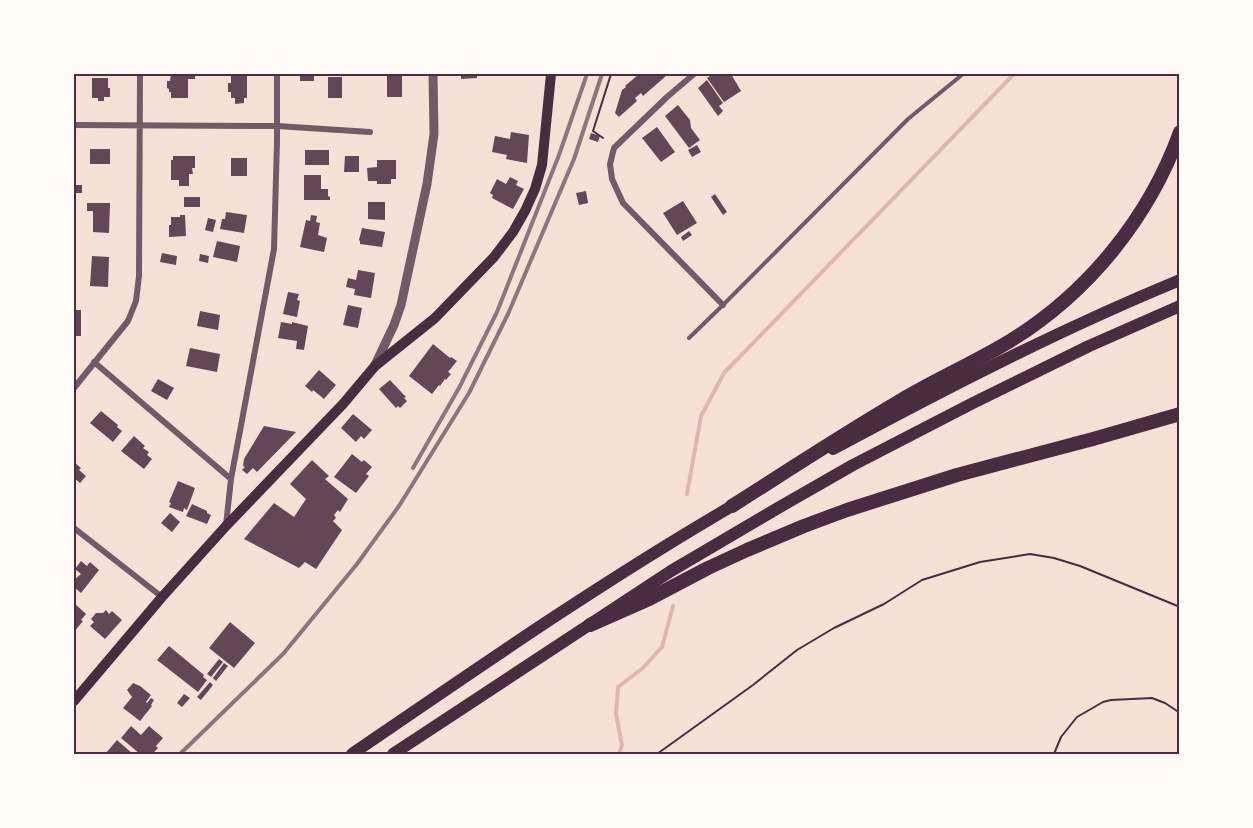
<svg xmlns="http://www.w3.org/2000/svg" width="1253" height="828" font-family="Quicksand,sans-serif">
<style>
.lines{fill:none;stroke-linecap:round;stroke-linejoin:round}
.stream{stroke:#dcb8b0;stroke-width:4}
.building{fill:#644757}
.path{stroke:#4a2c40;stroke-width:2}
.service{stroke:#755966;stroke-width:4}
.minor{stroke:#755966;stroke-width:6}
.tertiary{stroke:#755966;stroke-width:9}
.secondary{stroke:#4a2c40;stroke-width:10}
.trunk{stroke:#4a2c40;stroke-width:12}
.motorway{stroke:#4a2c40;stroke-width:14}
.rail{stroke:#8f747c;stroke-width:4}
.neatline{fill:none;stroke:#4a2c40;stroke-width:2}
</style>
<rect width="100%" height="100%" fill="#f7e1d7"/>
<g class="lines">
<path class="stream" d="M687,494L701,416L724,373L1014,74
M619,754L622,745L616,714L618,687L643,668L662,647L673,606"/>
</g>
<path class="building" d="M171,74H195V79H188V98H171V92H169V89L167,88V81H170Z
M231,74H244V75H247V98H244V103L235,104V98H231V92H228V83H231Z
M300,74H314V81H300Z
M387,74H402V97H387Z
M461,74H477V78L461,79Z
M639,74H664L666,76L643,96L641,93L635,98L637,101L619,117L615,113L622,90L626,87L625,86Z
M713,74H731L741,91L724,102L707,78Z
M328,77H342V98H328Z
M92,78H108V88H110V97H104V101H98V98H92Z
M707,80L723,103L719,106L723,111L718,116L698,88Z
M678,105L690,120L691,128L700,140L689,148L665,116Z
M657,127L675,152L661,162L642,138Z
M511,132L529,135L527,163L506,159L507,155L492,152L495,136L510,139Z
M591,133L600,136L598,142L589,139Z
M697,145L701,152L692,157L688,150Z
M90,149H110V164H90Z
M305,150H329V165H305Z
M173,156H195V168H192L193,174H189V186H179V180H171V160H173Z
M345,156H359V172H344Z
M231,158H247V176H231Z
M377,160H396V179H391V184H377V181H368L367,168L377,167Z
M304,175H321V189H328V196L330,197V200H304Z
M510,177L518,181L516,185L524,189L513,209L492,198L493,195L490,193L497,179L506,184Z
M74,185H82V193H74Z
M586,191L588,203L579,205L576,193Z
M715,194L727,212L723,215L711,197Z
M184,197H200V207H184Z
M683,201L697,223L677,235L663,213Z
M368,202H385V220L368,219Z
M87,203H110L109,233L93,232V211H87Z
M226,212L247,215L244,233L220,229L222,219H225Z
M180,215H185L186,236L169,237V225H171V217H180Z
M311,215L317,216L316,222L320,223L318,235L327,238L324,252L300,247L306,220L310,221Z
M208,218L216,220L213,232L205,230Z
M362,228L385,232L382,247L360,244V241L359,240Z
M689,231L692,235L683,241L681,237Z
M217,241L240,246L237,262L213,257Z
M162,253L177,256L176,265L160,262Z
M200,254L209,256L208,263L199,261Z
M92,256L109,257L108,287L90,286Z
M358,270L375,273L371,298L354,295L355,289L346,287L348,278L356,280Z
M288,292L299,294L297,300L300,301L297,317L283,314Z
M348,305L362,308L358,328L343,325Z
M74,310H81V336H74Z
M200,311L220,315L218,330L197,326Z
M281,322L292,324V322L308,326L304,350L296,349L297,341L278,338Z
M433,344L450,358L451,357L457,361L448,372L451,374L446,380L445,379L440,386L439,385L432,394L409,376Z
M190,348L220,354L217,372L186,366Z
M319,370L336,385L324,399L313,390L312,392L305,386Z
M158,379L174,388L167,400L151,391Z
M390,380L406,397L404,398L407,401L400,408L398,406L396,408L379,389Z
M101,411L118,425L117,427L122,431L113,442L90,423Z
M353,414L372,430L364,439L361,436L356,442L341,428Z
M264,426L296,432L257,472L253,468L247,474L242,470L245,467L243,466L244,459Z
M134,436L145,446L143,448L149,452L147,455L152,459L144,469L121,451Z
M352,454L362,462L364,460L372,467L366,474L369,476L356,493L334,477Z
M312,460L329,476L325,479L348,499L340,512L338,510L334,515L336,518L333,521L342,530L316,569L305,562L299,568L244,539L274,503L294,517L306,499L290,484Z
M74,462L81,468L79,470L86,476L80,483L74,478Z
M178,481L195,488L187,510L184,508L183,512L169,507L171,503L169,502Z
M192,504L207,511V513L211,515L207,524L186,516Z
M170,513L180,522L172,532L161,523Z
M81,561L87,566L90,562L99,570L81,593L74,587V580L81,574L75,569Z
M74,603L86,614L81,620L83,621L74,632Z
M106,610L109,614L112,611L122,620L105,639L90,626L94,622L91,619L96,613H103Z
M230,622L255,643L234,668L209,648Z
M169,646L204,675L203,677L207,680L198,692L157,660Z
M219,659L223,662L211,677L207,674Z
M224,663L228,666L216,681L213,678Z
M210,682L213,685L201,700L197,697Z
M133,683L140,686L151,695L146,702L147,703L151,698L154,700L151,705L152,706L140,721L123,708L132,697L127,690Z
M184,694L190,698L182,707L177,703Z
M131,726L141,735L149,726L163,738L156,746L158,748L153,753L152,752L150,754H140L121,738Z
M117,740L133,754H108L106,753Z"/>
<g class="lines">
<path class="path" d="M603,138L593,131L611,74
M657,754L753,685L797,650L834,628L884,604L922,580L980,562L1030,554L1054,558L1080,566L1180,607
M1054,754L1061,737L1077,717L1103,702L1111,700L1152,698L1165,703L1180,713"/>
<path class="service" d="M689,338L723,305L908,119L963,74"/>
<path class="minor" d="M694,74L667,97L614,148L610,164L612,179L623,203L723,305
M74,125L277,126L370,132
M94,362L231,479
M74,388L128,321L136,301L139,276L140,74
M226,525L231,479L274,249L277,141V74
M74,528L162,597"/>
<path class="tertiary" d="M375,365L394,325L401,305L427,184L434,134L433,74"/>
<path class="secondary" d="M74,701L162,597L226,526L343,404L375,366L435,318L494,257L513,232L525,211L535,189L542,165L551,74"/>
<path class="trunk" d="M833,449C946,388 1061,329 1180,280
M352,754C479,667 606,579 739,502
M393,754L671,571L778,508L853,465L973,403L1089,346L1180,306"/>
<path class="motorway" d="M732,506C787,471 842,435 898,402C934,380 974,363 1010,341C1088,293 1149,218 1180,132
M590,625L649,599L708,568L747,550L804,526L847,510L957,475L1093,439L1180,414"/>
<path class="rail" d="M413,468L459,388L497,312L559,155L587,74
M180,754L283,654L357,564L399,506L469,393L508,314L574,159L602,74"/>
</g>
<rect width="1253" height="828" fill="none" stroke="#fffaf5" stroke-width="150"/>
<rect x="75" y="75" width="1103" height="678" class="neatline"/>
</svg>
